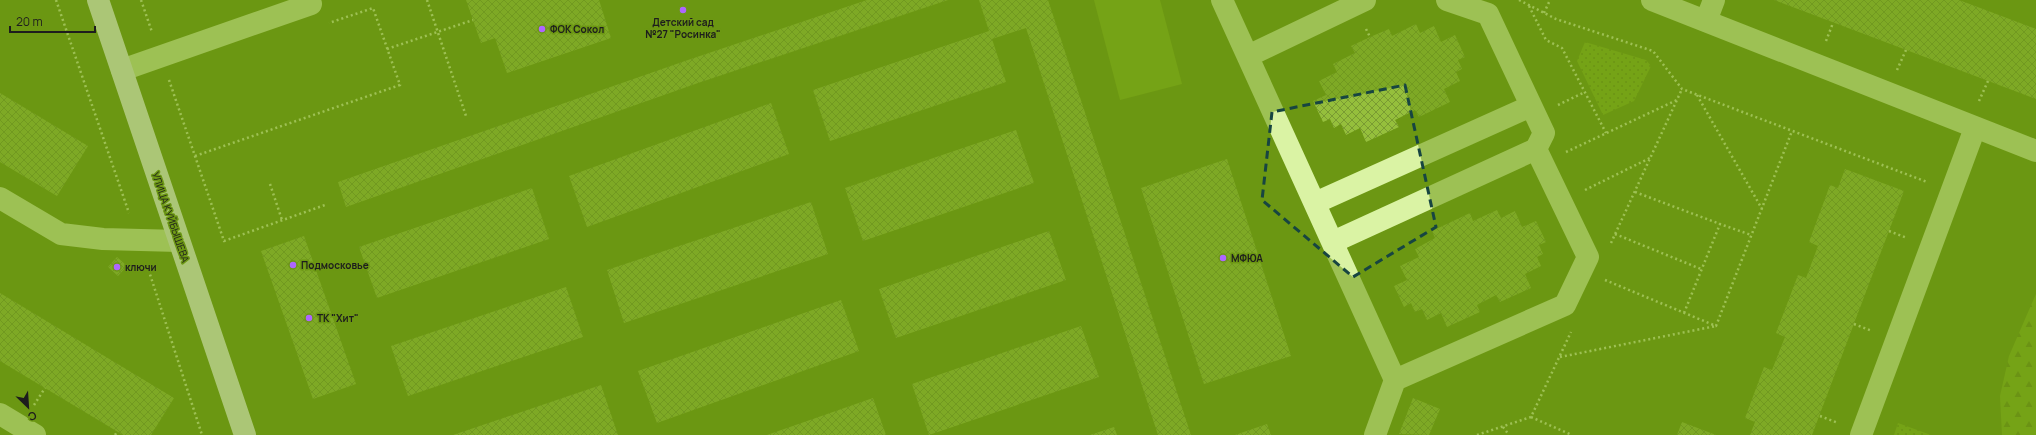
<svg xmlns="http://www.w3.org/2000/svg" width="2036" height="435" font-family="Manrope,sans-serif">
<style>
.grass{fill:url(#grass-dots)}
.forest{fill:url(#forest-firs)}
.pitch{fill:#82b11b}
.building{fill:url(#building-cross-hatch)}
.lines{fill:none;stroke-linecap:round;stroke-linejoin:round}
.path{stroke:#daf3a4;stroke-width:2.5;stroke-dasharray:2 3;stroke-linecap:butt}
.minor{stroke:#daf3a4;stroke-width:22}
.major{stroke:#f9fff0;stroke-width:22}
.marked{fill:none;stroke:#174541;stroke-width:3;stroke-dasharray:8 5;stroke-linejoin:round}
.poi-dot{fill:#ae66ff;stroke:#6c9713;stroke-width:1.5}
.labels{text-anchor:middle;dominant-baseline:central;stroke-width:3;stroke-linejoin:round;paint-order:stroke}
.poi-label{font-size:10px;font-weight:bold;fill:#1d1d1d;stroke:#6c9713;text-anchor:start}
.street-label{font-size:10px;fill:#1d1d1d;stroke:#6c9713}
</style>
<defs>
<pattern id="grass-dots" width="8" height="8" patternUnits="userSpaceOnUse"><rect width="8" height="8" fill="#82b11b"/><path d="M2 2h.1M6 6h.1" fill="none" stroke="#6a8f17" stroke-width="1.8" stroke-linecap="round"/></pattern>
<pattern id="forest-firs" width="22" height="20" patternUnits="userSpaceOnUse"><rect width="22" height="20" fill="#82b11b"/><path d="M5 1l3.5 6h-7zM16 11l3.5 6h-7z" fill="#6a8f17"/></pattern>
<pattern id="building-cross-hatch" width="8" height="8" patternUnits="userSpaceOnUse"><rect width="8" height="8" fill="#95bf3c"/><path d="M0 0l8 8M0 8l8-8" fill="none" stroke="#799b32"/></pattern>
</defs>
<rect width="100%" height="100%" fill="#6c9713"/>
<path class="grass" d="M1585,42L1646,60L1651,66L1634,101L1603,115L1577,61Z
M1898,423L1931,435H1894Z"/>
<path class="forest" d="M2036,294V435H2002L2000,396L2009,356Z"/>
<path class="pitch" d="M1094,0H1160L1182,84L1120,100Z"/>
<path class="building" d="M466,0H599L611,38L507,73L495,38L481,43Z
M867,0H948L698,83L346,207L338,182L685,61Z
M979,0H1048L1191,435H1158L1026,28L992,39L1006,82L830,141L813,90L989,31Z
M1774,0H1959L2036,29V99Z
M1416,24L1420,33L1434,26L1441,42L1455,35L1465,57L1458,60L1462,69L1456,72L1460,81L1444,89L1450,102L1419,117L1415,110L1395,120L1399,127L1366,142L1360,128L1346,135L1341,124L1334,128L1330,119L1323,122L1313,101L1326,95L1319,81L1337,72L1333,64L1355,53L1351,46L1370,37L1389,29L1392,36Z
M0,93L88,146L57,196L0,162Z
M771,103L789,154L587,227L569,176Z
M1016,130L1034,183L863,241L845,188Z
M1227,159L1291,356L1204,384L1141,188Z
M1845,169L1904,191L1812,435H1750L1755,422L1745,418L1764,367L1772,370L1785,337L1776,333L1798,275L1806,278L1818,246L1809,242L1830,185L1838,188Z
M532,188L549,239L377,298L359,247Z
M811,202L828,254L624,323L607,270Z
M1497,210L1501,218L1515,211L1522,227L1536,221L1546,242L1539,245L1543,254L1537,257L1541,266L1525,274L1531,288L1500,302L1496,295L1477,305L1480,312L1447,327L1441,313L1427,320L1422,309L1415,312L1411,303L1404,307L1394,286L1407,280L1400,266L1419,257L1415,249L1435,238L1432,231L1470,213L1473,221Z
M1049,231L1066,280L896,338L879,289Z
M304,236L356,384L313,399L261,251Z
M117,257L127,266L118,276L108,267Z
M566,287L583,337L408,396L391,346Z
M0,293L174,398L151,435H123L0,361Z
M841,300L859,351L657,423L638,371Z
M1081,326L1099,377L929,435L912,384Z
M601,385L618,435H453Z
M873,398L886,435H767Z
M1413,398L1440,409L1429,435L1399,434Z
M1682,422L1716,435H1677Z
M1267,424L1271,435H1235Z
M1114,427L1117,435H1090Z"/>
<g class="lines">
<path class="path" d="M56,0L129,213
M141,0L152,32
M427,0L466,116
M1519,0L1556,19L1653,51L1682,89L1927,182
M1529,6L1546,40L1562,48L1606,133
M1544,13L1550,0
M1366,29L1370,37
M1826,41L1833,23
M387,49L473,20
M1897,70L1906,50
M169,80L224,241L325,205
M1697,95L1762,209
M1979,101L1988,81
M1558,105L1585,92
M1566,152L1677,100
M195,156L400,85L373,8L329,23
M270,184L282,220
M1585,190L1650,158
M1635,192L1720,224
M1889,231L1907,238
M1615,234L1701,269
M1611,243L1682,89
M147,265L202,435
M1605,280L1716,326L1792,131
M1684,313L1720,224L1751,235
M1854,324L1872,331
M1560,357L1716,326
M34,405L45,388
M1820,416L1838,423
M1531,417L1572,435
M1503,427L1509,435
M115,435L117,432
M1477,435L1531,417L1571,332"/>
<path class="minor" d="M1222,0L1395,380L1375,435
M1652,0L2036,151
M1706,21L1714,0
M1248,56L1365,0
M122,70L311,4L309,0
M0,198L61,234L103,239L179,241
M1315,203L1531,106
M1333,242L1536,149
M1395,380L1565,305L1588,257L1536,149L1544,133L1488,14L1447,0
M0,414L35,435
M1861,435L1975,128"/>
<path class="major" d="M98,0L245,435"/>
</g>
<path d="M0 0H2036V435H0ZM1405,85L1436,227L1353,277L1262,200L1272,112Z" fill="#6c9713" fill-opacity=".55" fill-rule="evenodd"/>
<path class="marked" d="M1405,85L1436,227L1353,277L1262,200L1272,112Z"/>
<g class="poi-dot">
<circle cx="683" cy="10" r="4"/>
<circle cx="542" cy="29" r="4"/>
<circle cx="1223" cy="258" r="4"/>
<circle cx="293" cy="265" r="4"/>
<circle cx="117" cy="267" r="4"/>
<circle cx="309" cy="318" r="4"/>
</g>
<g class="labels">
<g class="poi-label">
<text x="683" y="22" text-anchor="middle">Детский сад<tspan x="683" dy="12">№27 "Росинка"</tspan></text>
<text x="550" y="29">ФОК Сокол</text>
<text x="1231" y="258">МФЮА</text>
<text x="301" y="265">Подмосковье</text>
<text x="125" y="267">ключи</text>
<text x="317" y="318">ТК "Хит"</text>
</g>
<g class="street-label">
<text transform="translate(171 217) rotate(71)">УЛИЦА КУЙБЫШЕВА</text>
</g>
</g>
<g transform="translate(28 407) rotate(155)" stroke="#6c9713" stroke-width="3" paint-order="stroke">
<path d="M0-3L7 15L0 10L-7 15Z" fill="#1d1d1d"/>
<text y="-6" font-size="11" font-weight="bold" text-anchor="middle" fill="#1d1d1d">С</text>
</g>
<path d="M10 26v6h85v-6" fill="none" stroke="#1d1d1d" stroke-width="2"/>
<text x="16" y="26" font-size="12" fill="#1d1d1d" stroke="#6c9713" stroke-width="3" paint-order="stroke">20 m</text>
</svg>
